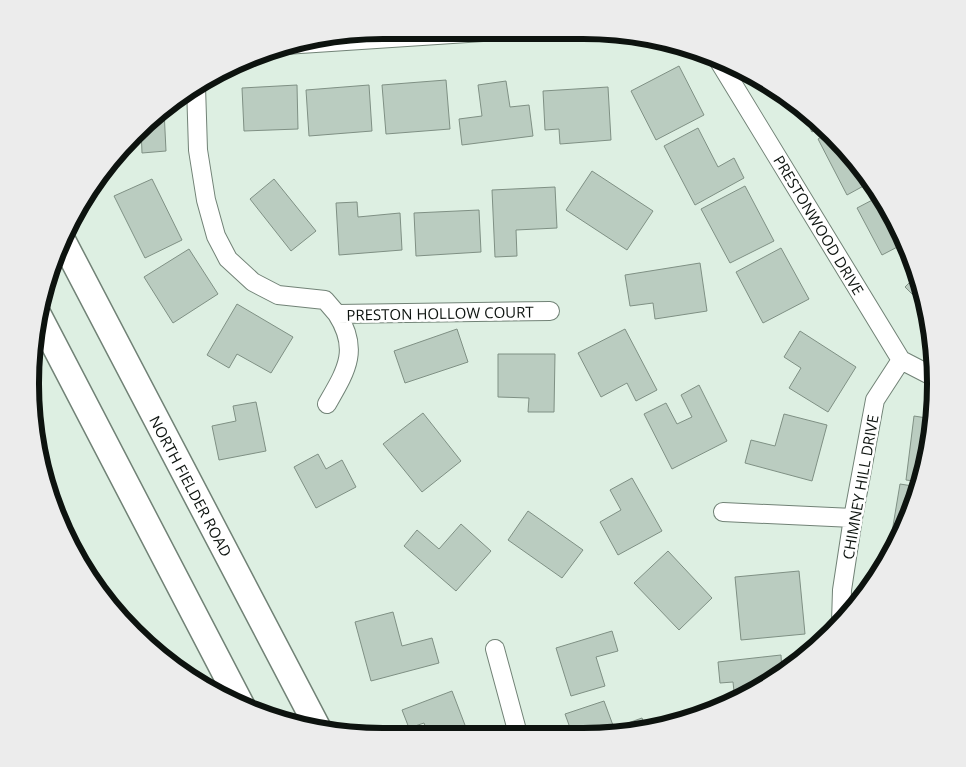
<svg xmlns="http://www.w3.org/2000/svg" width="966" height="767" font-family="'Open Sans',sans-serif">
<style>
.building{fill:#baccc0;stroke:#7f9084}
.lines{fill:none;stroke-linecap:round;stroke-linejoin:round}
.street-casing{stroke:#718276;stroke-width:20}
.secondary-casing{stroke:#718276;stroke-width:28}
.street{stroke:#fff;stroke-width:18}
.secondary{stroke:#fff;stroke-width:25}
.labels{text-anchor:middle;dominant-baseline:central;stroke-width:5;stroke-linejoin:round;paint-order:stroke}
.street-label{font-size:15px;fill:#0d130f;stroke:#fff}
.rim{fill:none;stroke:#0d130f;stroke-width:6}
</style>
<rect width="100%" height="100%" fill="#ddefe2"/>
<path class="building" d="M679,66L704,115L656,140L631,91Z
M446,80L450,129L386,134L382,85Z
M506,81L510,107L529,105L533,136L462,145L459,119L482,116L478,85Z
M297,85L298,129L244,131L242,88Z
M369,85L372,131L309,136L306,90Z
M608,87L611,140L560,144L559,129L545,130L543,91Z
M798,105L815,118L822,126L812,132Z
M164,110L166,151L142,153L141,128Z
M698,128L718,167L734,158L744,178L695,205L664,146Z
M828,133L869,183L847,195L818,139Z
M592,171L653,211L627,250L566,210Z
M152,179L182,240L145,258L114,196Z
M274,179L316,231L291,251L250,199Z
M745,186L774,241L730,263L701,209Z
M555,187L557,228L516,230L517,256L495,257L492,190Z
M880,196L889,207L905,243L882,255L857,208Z
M357,202L358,217L400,213L402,250L339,255L336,203Z
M479,210L481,252L416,256L414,213Z
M781,248L809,299L763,323L736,272Z
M189,249L218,294L173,323L144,277Z
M700,263L707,311L655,319L653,303L630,306L625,275Z
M918,274L926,308L905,287Z
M237,304L293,337L271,373L237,354L229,368L207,355Z
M457,329L468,362L405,383L394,351Z
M625,329L657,390L636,401L627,383L601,397L578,353Z
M800,331L856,367L828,412L789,388L801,368L784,357Z
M498,354H555L554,412H528L529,398L498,397Z
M699,385L727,441L672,469L644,414L666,403L677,424L692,417L681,395Z
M256,402L266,451L219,460L212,426L236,421L233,406Z
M423,413L461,461L422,492L383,444Z
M784,414L827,425L812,481L745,463L751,440L775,446Z
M914,416L933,419L921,482L906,480Z
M318,454L326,469L342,460L356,487L316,508L294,467Z
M632,478L662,531L618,555L600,522L621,510L610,490Z
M900,484L919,487L899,540L893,550H889Z
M528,511L583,550L562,578L508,540Z
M461,524L491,551L456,591L404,546L417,530L439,549Z
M668,551L712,598L679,630L634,583Z
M799,571L805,634L741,640L735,577Z
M393,612L402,646L432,638L439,663L371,681L355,622Z
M612,631L618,651L596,657L605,686L571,696L556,648Z
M781,655L782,673L759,690L735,701L733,682L720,683L718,662Z
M452,691L468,733H428L424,723L409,728L402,710Z
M604,701L614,728L642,718L646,728L606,736H573L565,714Z"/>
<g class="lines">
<g class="street-casing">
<path id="street" d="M285,45L514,30
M717,58L901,360L934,377
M196,86L198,150L206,200L216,236L228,259L253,282L278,295L325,300L337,314L550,311
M327,404C346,371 360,350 337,314
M723,512L853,518
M841,622L842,590L853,518L875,400L901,360
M495,649L518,734"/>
</g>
<g class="secondary-casing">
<path id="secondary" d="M63,241L319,730
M39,316L242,706"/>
</g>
<use href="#street" class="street"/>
<use href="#secondary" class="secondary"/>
</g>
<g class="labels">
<g class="street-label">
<text transform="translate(819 225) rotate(59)">PRESTONWOOD DRIVE</text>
<text transform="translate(440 313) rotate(-1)">PRESTON HOLLOW COURT</text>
<text transform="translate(191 486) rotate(62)">NORTH FIELDER ROAD</text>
<text transform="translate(860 487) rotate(-80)">CHIMNEY HILL DRIVE</text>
</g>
</g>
<path d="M0 0H966V767H0ZM383 39H583A344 344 0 0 1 927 383V384A344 344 0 0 1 583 728H383A344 344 0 0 1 39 384V383A344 344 0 0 1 383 39Z" fill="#ececec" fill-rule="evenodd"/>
<path class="rim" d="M383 39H583A344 344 0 0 1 927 383V384A344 344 0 0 1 583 728H383A344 344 0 0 1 39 384V383A344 344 0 0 1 383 39Z"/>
</svg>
